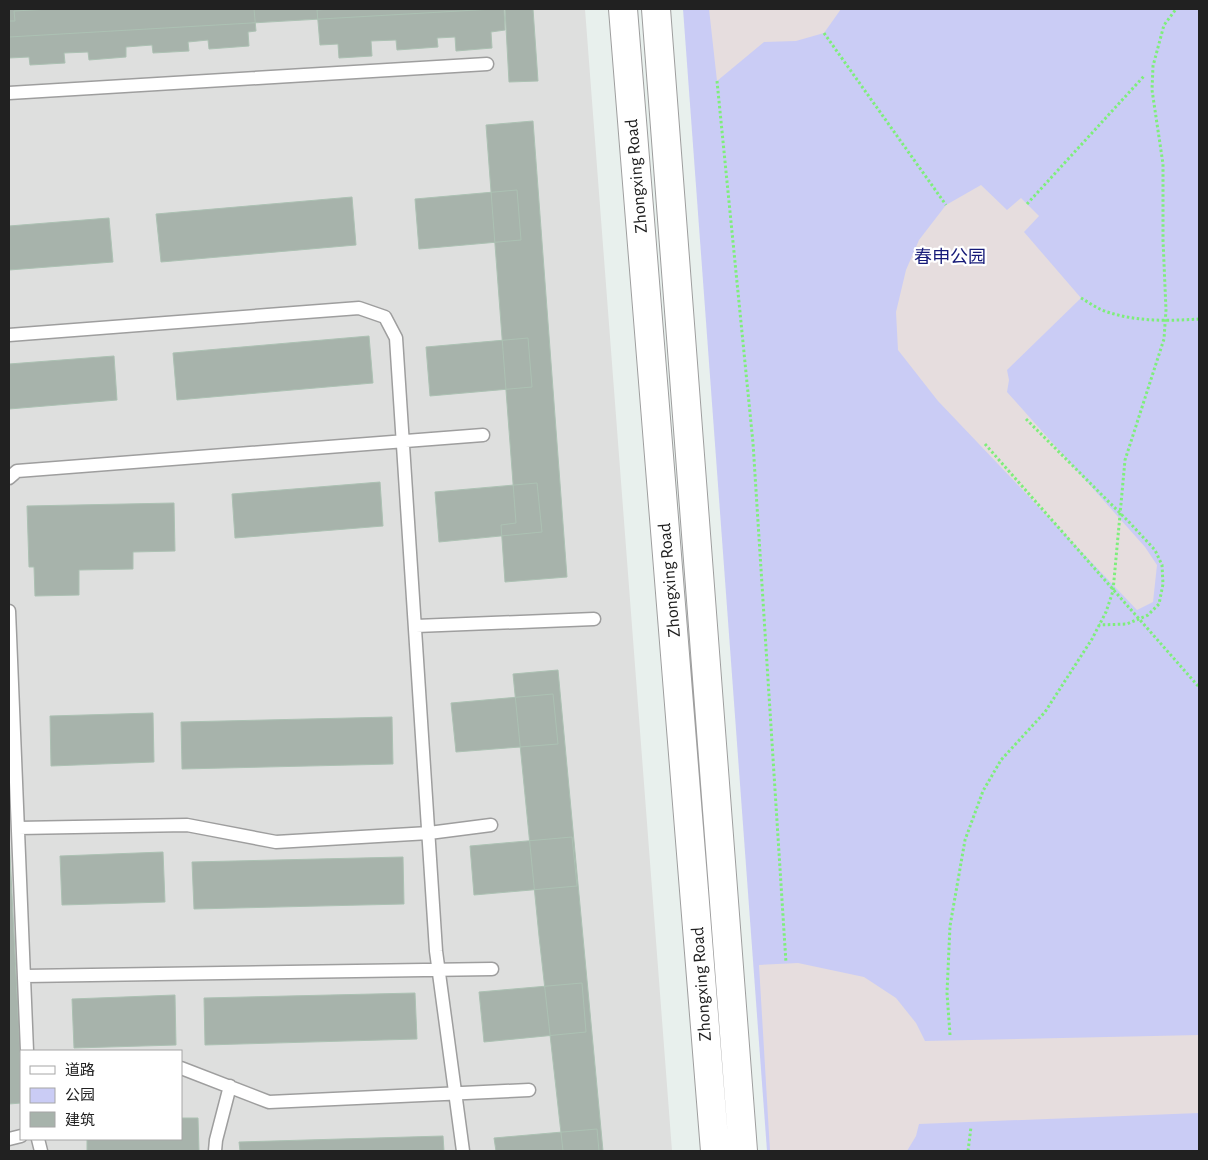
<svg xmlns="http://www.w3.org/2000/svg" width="1208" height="1160" font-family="'Alegreya Sans','Noto Sans SC',sans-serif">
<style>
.residential{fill:#dedfde;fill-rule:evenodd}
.park{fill:#caccf5}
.plaza{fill:#e6ddde}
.building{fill:#a7b3ab;stroke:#acc1b3}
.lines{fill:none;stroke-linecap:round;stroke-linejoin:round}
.service-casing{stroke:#9e9e9e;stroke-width:15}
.tertiary-casing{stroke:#9e9e9e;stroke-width:30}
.path{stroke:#7eee7b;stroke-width:3;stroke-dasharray:2.5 2.5;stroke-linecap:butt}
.service{stroke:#fff;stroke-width:12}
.tertiary{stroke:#fff;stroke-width:28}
.labels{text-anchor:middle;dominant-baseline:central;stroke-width:4.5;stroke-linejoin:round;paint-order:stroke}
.street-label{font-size:18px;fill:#212121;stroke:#fff}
.park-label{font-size:18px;fill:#161a78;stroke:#fff}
</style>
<rect width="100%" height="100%" fill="#e8f0ed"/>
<path class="residential" d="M9,9H585L672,1151H9ZM21,1051H181V1139H21Z"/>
<path class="park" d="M683,9H1199V1151H767Z"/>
<path class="plaza" d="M709,9H841L824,33L796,41L764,42L717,81Z
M981,185L1007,210L1021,198L1039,216L1024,232L1081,298L1007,370L1009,380L1007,392L1145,547L1157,565L1153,602L1137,610L938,401L898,350L896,312L906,270L919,240L946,205Z
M798,963L864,977L896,998L916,1023L925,1041L1199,1035V1113L919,1124L916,1136L907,1151H770L759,965Z"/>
<path class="building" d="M9,9H494L9,37Z
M52,9H254L256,31L248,32L249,46L209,49L208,40L188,42L189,51L153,53L152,45L126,47V57L89,60L88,52L64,53L65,63L30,65L29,57L9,58V21H15L14,11Z
M331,9H504L505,30L491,32L492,48L456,51L455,37L437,38L438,47L397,50L396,40L371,41L372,56L339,58L338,44L320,45L317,10Z
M505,9H533L538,81L509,82Z
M533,121L567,577L505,582L501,525L516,523L486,125Z
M517,190L521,240L419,249L415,199Z
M352,197L356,245L161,262L156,214Z
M109,218L113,262L9,270V226Z
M369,336L373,383L177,400L173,353Z
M528,338L532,387L430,396L426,347Z
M114,356L117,400L9,409V364Z
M380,482L383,526L235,538L232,494Z
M537,483L542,532L439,542L435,492Z
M174,503L175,551L133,552V569L79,570V595L35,596L34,567H29L27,506Z
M558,670L603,1151H563L539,936L513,674Z
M553,694L558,744L456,752L451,703Z
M153,713L154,762L51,766L50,716Z
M392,717L393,764L182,769L181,722Z
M9,835L21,1074V1103L9,1104Z
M572,837L577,886L474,895L470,846Z
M163,852L165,902L62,905L60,856Z
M403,857L404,904L194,909L192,862Z
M582,983L586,1032L484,1042L479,992Z
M415,993L417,1039L205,1045L204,998Z
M175,995L176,1045L74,1048L72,999Z
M181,1118H198L199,1151H87V1139H181Z
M597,1129L599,1151H496L494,1138Z
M443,1136L444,1151H240L239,1142Z"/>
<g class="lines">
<g class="service-casing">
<path id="service" d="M9,93L487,64
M9,335L359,308L385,317L396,338L436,951L463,1151
M9,478L17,471L483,435
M9,611L27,1051
M416,626L594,619
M18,828L187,825L276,842L429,833L491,825
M25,976L492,969
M181,1068L269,1102L529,1090
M9,1139L21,1136
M38,1139L41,1151
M215,1151L216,1140L230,1086"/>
</g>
<g class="tertiary-casing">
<path id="tertiary" d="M623,9L715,1151
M656,9L743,1151"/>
</g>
<path class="path" d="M824,33L946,205
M717,81L753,443L786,963
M1027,204L1145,75
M1081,298C1088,302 1095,307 1102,310C1133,322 1167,321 1199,319
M1026,419L1129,522L1155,550L1162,565L1163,584L1159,604L1148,615L1127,624L1099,625
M985,444L1199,687
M950,1035L947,993L950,926L965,840L983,791L1001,760L1045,712L1092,639L1106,612L1113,591L1125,460L1164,339L1166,310L1163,240V164L1152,90L1153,66L1164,25L1176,9
M968,1151L971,1127"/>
<use href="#service" class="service"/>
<use href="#tertiary" class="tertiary"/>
</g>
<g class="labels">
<g class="street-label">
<text transform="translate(637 176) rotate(-95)">Zhongxing Road</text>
<text transform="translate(670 580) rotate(-95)">Zhongxing Road</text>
<text transform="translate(702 984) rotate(-94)">Zhongxing Road</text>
</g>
<g class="park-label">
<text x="950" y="258">春申公园</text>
</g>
</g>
<rect width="1208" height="1160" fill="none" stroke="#212121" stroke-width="20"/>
<rect x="20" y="1050" width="162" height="90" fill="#ffffff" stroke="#a6a6a6"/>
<rect x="30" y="1066" width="25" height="8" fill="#ffffff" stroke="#a6a6a6"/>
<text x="65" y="1075" font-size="15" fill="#212121">道路</text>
<rect x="30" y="1088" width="25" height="15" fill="#caccf5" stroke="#a6a6a6"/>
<text x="65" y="1100" font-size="15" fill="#212121">公园</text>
<rect x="30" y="1112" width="25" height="15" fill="#a7b3ab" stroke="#a6a6a6"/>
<text x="65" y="1125" font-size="15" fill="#212121">建筑</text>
</svg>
